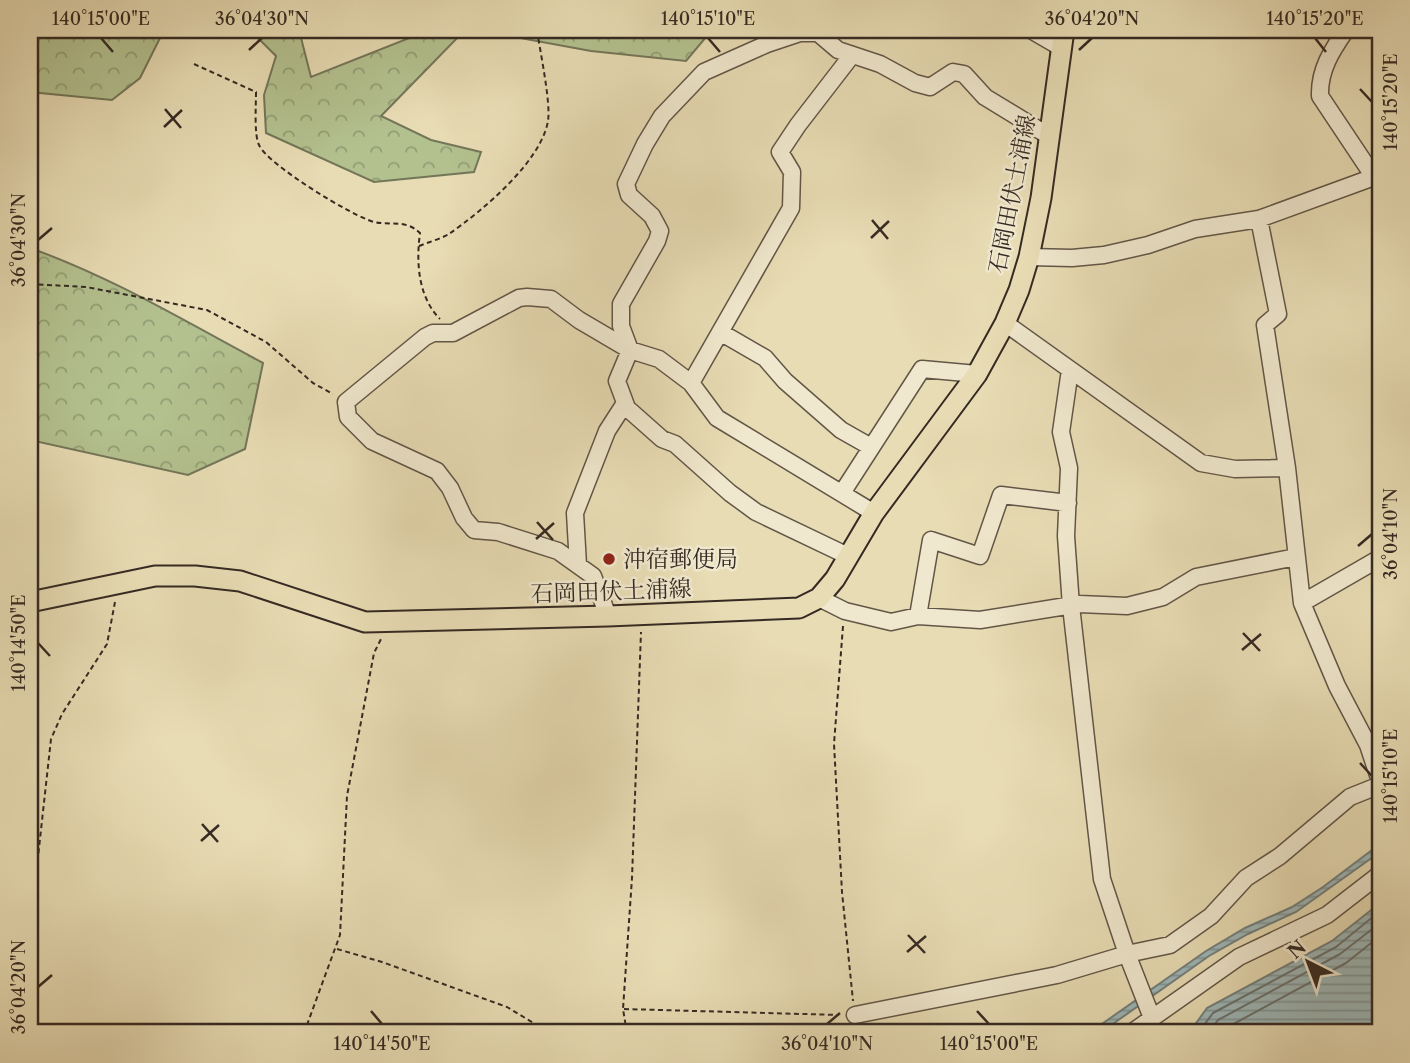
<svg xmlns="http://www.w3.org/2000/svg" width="1410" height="1063" font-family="'Libre Caslon Text','Noto Serif JP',serif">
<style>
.forest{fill:url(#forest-crowns);stroke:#747659;stroke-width:2}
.water{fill:url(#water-rules);stroke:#737f7d;stroke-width:2}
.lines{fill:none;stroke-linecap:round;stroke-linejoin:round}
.shore{stroke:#69716e;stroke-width:2}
.minor-casing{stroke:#625647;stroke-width:19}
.major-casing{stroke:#352a23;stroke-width:23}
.path{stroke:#352a23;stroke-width:2;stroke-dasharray:5 3.5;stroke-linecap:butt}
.minor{stroke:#f0e8ce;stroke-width:16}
.major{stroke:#e8dcb4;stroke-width:19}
.ticks{fill:none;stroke:#352a23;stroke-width:2.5}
.poi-dot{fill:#8f2418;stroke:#f0e8ce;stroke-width:2.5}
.labels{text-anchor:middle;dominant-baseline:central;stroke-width:5;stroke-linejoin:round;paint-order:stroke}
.street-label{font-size:23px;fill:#352a23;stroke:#f0e8ce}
.poi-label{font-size:23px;fill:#352a23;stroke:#f0e8ce;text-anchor:start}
.neatline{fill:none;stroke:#352a23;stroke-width:2.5}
.ticks-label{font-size:18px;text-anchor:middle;fill:#352a23}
</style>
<defs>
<pattern id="forest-crowns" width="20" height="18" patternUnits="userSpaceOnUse" patternTransform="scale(1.75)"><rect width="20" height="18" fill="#b3c18f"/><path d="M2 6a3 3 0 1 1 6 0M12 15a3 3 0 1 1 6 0" fill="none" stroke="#929d74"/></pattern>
<pattern id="water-rules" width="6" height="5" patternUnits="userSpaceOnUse" patternTransform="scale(1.75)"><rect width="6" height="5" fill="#9db8b9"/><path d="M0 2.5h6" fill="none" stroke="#819696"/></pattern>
</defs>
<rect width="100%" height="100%" fill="#e8dcb4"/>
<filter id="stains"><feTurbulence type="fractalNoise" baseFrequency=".00286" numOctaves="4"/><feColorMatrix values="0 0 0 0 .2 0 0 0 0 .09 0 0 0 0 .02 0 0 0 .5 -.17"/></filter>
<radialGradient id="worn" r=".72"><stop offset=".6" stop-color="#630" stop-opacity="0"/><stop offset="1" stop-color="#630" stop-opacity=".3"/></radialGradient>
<path class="forest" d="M30,30H164L140,78L112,100L30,92Z
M250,30H299L311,77L422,33L423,30H465L381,116L431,140L481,152L474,172L374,182L266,133L264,95L276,56Z
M477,30H712L686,61L591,51Z
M30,248C112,277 186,322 263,363L245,449L188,475L30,440Z"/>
<path class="water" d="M1380,844V852L1296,912L1248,934L1209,956L1100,1033H1089L1206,951L1245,928L1292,907L1323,887Z
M1380,903V1033H1189L1207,1008L1332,941Z"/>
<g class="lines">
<path class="shore" d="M1198,1033L1213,1013L1336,947L1380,911
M1208,1033L1218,1020L1340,954L1380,923
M1222,1033L1226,1028L1346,963L1380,936"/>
<g class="minor-casing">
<path id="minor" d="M1031,30L1062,48
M1259,219L1278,314L1265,325L1287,468L1302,603L1337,686L1368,745L1380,781
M1029,257L1072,258L1104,255L1148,245L1195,229L1259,219L1374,177L1320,96C1319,70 1332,50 1346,30
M1005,323L1201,463L1235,469L1287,468
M720,332L765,358L785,381L841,430L871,447
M1070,370L1061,432L1069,468L1066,536L1071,606L1102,879L1127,954L1152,1018
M691,383L791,208L792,172L780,152L798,125L852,55
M842,493L922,369L977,374
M848,556L756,512L730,493L675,444L662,439L627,408L617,381L630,350L621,326V304L657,241L660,231L652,216L629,195L626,184L645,144L662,116L704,72L767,44L800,33H818L838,50L880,64L915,83L930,87L953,72L964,74L985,97L1049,136
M578,565L575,513L607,431L625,403
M819,598L845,611L891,622L918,616L980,620L1079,604L1127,606L1163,597L1196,577L1296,557
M1302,603L1380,558
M608,616L593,576L558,551L498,532L474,530L464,518L450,488L437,471L372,441L348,417L346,402L425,337L433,333H453L519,298L527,297L551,299L579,320L630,350L659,359L691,383L717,418L874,513
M918,616L931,540L980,556L1001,495L1068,503
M855,1015L1057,975L1127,954L1170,945L1211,916L1246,878L1280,856L1350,797L1380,785
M1131,1033L1239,957L1327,915L1380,874"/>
</g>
<g class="major-casing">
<path id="major" d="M30,602L155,576H195L240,581L365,622L608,616L799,608L819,598L835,579L874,513L977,374L1005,323L1019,290L1029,257L1041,198L1064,30"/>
</g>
<path class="path" d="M194,64L256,92C256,105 254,135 259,145C268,165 352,216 374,222C392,226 405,219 420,233C416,262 418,297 440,319
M419,246C429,242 440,239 449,234C482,211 541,162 548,121C551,103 540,51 537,30
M30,284L86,287L207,310L266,342L313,383L333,394
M843,626L834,744L842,892L853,1001
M30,895L37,866L51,739L62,714L107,644L115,602
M337,949L382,962L507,1007L550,1033
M624,1009L839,1015
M304,1033L340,935L347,796L374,653L381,639
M627,1033L623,1009L632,878L641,632"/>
<use href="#minor" class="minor"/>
<use href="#major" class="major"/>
</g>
<path class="ticks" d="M101,38L113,52M708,38L720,52M1315,38L1326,52M249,50L262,38M1079,50L1092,38M1360,89L1372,102M165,109L181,128M164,127L182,110M872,220L888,239M871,238L889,221M38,240L52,228M537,522L553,540M536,539L554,523M1358,546L1372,534M1243,633L1260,651M38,643L50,656M1242,650L1261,634M1360,763L1372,776M202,824L218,842M201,841L219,825M908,935L925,953M907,952L926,936M38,987L52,975M371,1011L382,1024M977,1011L989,1024M827,1024L840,1013"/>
<circle class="poi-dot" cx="609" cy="559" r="7"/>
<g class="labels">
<g class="street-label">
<text transform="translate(1012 194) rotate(-79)">石岡田伏土浦線</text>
<text transform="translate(611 591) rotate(-2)">石岡田伏土浦線</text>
</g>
<g class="poi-label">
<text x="623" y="559">沖宿郵便局</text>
</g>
</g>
<rect width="1410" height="1063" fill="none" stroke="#e8dcb4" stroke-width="77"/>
<g transform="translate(1308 962) rotate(318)" stroke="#f0e8ce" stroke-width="5" paint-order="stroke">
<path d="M0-5L12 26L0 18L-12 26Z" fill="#352a23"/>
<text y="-10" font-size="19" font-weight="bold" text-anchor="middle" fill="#352a23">N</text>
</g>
<rect x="38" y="38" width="1334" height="986" class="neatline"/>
<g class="ticks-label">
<text x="101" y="25">140°15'00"E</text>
<text x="262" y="25">36°04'30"N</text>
<text x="708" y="25">140°15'10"E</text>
<text x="1092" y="25">36°04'20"N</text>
<text x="1315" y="25">140°15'20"E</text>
<text transform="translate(1391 102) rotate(-90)" y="6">140°15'20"E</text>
<text transform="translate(19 240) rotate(-90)" y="6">36°04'30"N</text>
<text transform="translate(1391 534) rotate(-90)" y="6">36°04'10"N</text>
<text transform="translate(19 643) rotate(-90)" y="6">140°14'50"E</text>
<text transform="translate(1391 776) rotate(-90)" y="6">140°15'10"E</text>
<text transform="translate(19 987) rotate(-90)" y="6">36°04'20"N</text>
<text x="382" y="1050">140°14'50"E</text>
<text x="827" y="1050">36°04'10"N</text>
<text x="989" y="1050">140°15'00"E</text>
</g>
<rect width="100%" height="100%" filter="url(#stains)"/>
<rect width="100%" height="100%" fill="url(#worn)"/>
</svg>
